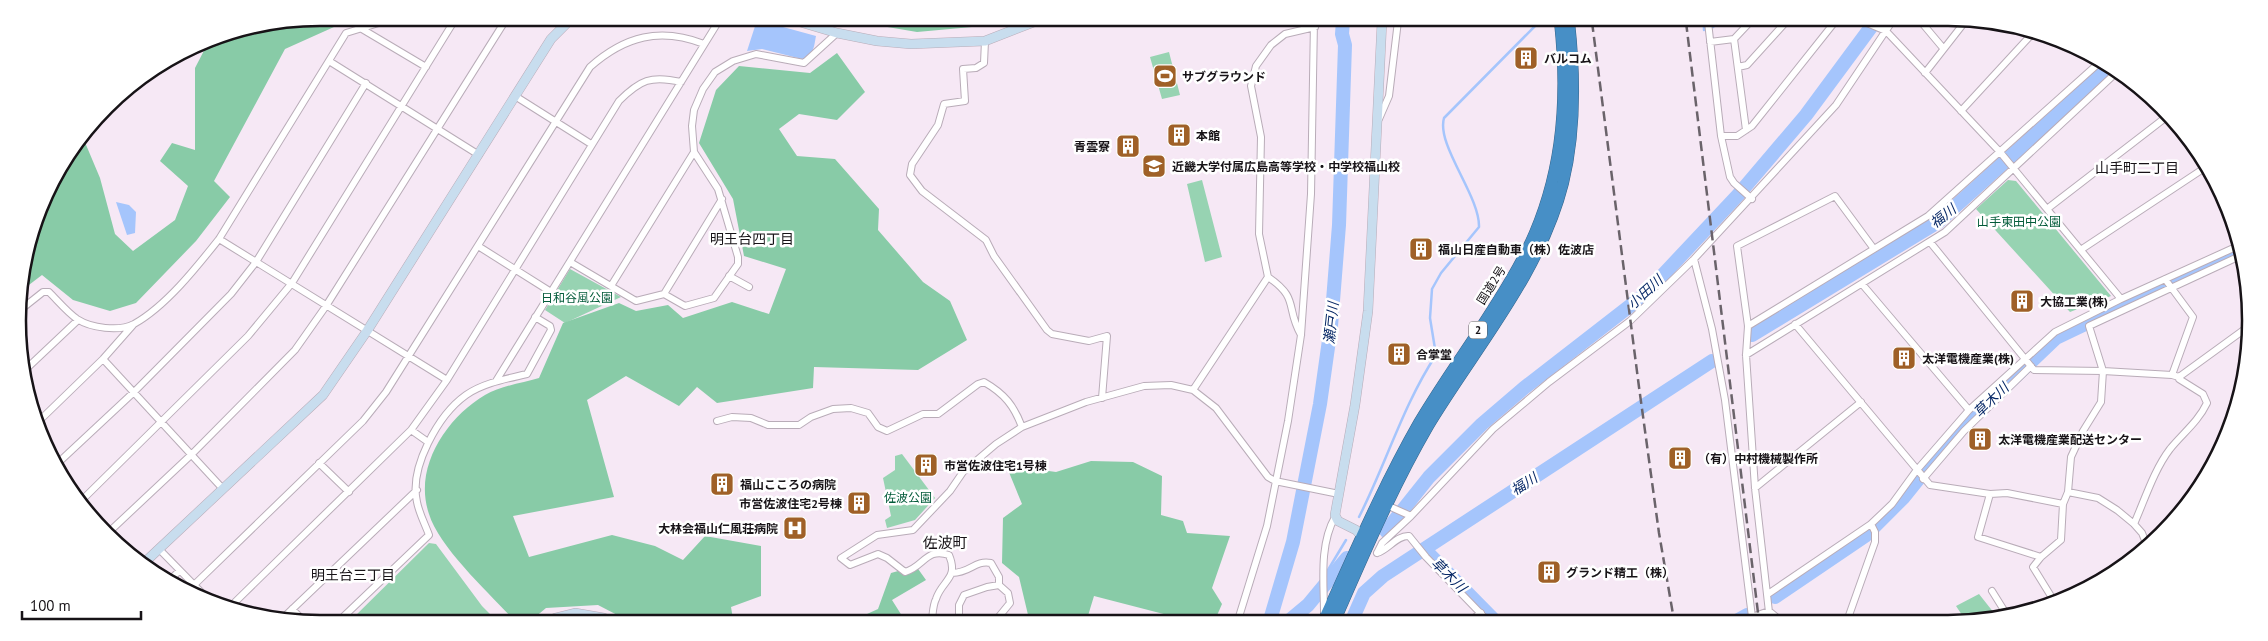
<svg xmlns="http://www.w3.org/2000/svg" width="2268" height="641" font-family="'PT Sans','Noto Sans JP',sans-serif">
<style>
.green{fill:#97d3b2}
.forest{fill:#88cba7}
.water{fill:#a5c5fc}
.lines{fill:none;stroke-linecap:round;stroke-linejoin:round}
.stream{stroke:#a5c5fc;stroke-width:2.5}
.river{stroke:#a5c5fc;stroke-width:14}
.street-casing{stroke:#b9acb8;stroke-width:8}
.secondary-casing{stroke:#b9acb8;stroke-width:10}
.highway-casing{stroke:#366489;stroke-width:12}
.street{stroke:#fff;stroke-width:6}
.secondary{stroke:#c8ddee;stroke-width:9}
.highway{stroke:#478fc6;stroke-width:11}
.rail{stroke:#6a636a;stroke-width:2.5;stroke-dasharray:10 5;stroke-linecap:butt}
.labels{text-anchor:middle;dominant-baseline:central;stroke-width:5;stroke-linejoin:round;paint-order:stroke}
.shield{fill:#fff;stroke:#5d5a5d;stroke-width:1}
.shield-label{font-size:11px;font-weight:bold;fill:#171317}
.poi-label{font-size:12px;font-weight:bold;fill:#171317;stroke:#fff;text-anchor:start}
.park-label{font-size:12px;fill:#035b3a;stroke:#fff}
.street-label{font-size:12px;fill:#171317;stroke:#fff}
.neighbourhood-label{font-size:14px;fill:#171317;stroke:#fff}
.water-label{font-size:14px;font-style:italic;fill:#082967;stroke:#fff}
.quarter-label{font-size:15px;fill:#171317;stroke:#fff}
.rim{fill:none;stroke:#171317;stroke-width:2.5}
</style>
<rect width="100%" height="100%" fill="#f6e8f5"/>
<path class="green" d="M1169,52L1180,95L1162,99L1150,57Z
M1202,180L1222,257L1205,262L1187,184Z
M2008,180L2016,181L2111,296L2070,312L1976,209Z
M570,269L621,297L565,323L545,310Z
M902,454L935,498L915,520L887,528L885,520L891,516L883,478L895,470V456Z
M429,543L436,544L482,606L494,618H353Z
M1979,594L1998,618L1987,621H1966L1956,606Z"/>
<path class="forest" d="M320,18H354L285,49L214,181L230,197L196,241L136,303L110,311L73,300L42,275L21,291L49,186L84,140L100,178L115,234L133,251L175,220L188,186L160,161L172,143L195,150V68L210,39Z
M840,19L1022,20L1016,23L917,32Z
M837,53L865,92L837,120L799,114L779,129L797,156L835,159L879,209L878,230L923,282L950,301L967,340L918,370L814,367L813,388L717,403L697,387L679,406L626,376L587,400L614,497L513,516L529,557L612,535L655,546L683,560L705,536L761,546V596L731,607L733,619L623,618L598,605L546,608L534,618H512C488,592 439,547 429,514C413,468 446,418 485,395C500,386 522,383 539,378L563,323L619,303L636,311L668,305L683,318L732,302L769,314L786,269L744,256L733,199L699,143L716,90L739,66L810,73Z
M1091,461L1133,462L1162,476L1161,515L1183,521L1187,533L1230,536L1212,588L1222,604L1215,620L1183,619L1094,596L1087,619H1029L1019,577L1002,563L1003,518L1022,504L1006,465L1056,472Z
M916,566L926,580L892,600L904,619H856L878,609L891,573Z"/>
<path class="water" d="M757,20L816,36C814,46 814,56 802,59L762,49L747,51Z
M116,202L129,205L136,212L135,233L127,235Z"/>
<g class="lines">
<path class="stream" d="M1704,22V30
M1713,27L1718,22
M1359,517C1386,464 1403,405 1436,355L1430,318L1432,289L1441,273L1479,227C1480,196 1436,145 1444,118L1539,22
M1325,575L1346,540
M1312,600L1322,582"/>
<path class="river" d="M1752,335L1938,222L2111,66
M1386,531L1429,477L1482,424L1524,388L1644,295L1738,195L1806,115L1874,23
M1426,551L1494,620
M1775,597L1865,536L1903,498L1952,437L2056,338L2240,250
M1270,620L1293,542L1320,404L1331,326L1339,225L1345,45L1342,34L1343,21
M1290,620L1308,605L1347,558
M1352,620L1364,593L1383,576L1712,361
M1738,620L1747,615"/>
<g class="street-casing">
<path id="street" d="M1708,22L1721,136L1730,177L1734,183L1752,199
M1867,23L1886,31L2000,152L2121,299
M1922,23L1943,48
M362,29L426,67
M1734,39L1746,130
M985,41L984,63L976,68L963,69L965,101L944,104L938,125L912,164L910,175L922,191L986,240L994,256L1047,330L1052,334L1089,341L1107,336L1102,398
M1710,42L1734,39L1750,22
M329,61L479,155
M1738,67L1747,65L1785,23
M1925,73L1964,23
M515,96L591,144
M1961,111L2032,34
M1379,119L1389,96L1398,21
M1721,136H1737L1752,126L1834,23
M2047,209L2165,118
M219,239L447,380
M1930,242L2034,370L2103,371L2172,375L2179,377V379L2203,394L2207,403C2198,422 2183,433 2170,449C2154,470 2145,499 2134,524
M478,246L551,292
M2082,249L2206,167
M1694,259L1712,329L1725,400L1752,617L1769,611L1781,621
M570,262L636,301L664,294L685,306L714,298L738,264V257L718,189L694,152L692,126L694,110L703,89L715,72L733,61L756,54L804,63L837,33
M729,276L749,287
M2165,279L2193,317L2172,375
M1862,284L1969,410
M611,286L694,152
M664,294L722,199
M19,311L43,292H49C58,301 67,312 77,319C91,328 119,332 134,324C166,306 196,268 219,239L346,33L395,18
M1795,324L1930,485L1990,494L2007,493L2063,504
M1748,326L1928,216L2100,62
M1301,335C1285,307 1300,299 1268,277L1259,234L1261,137L1251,86L1256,66L1271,45L1285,34L1315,27
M1746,355L1945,232L2118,71
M103,359L223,489
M25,370L78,320
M2179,377L2245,329
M496,381L720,19
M1193,390L1268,277
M39,421L103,359L133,325
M717,421L732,417L751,418L768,425H799L811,417L833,409L851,408L868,413L878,427L887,431L923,414H938L978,384L984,382C1005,394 1014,406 1022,427
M411,430L428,442
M59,462L134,392L231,294L256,262L366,83
M319,463L349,492
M1923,479L1964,431L2031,366
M1755,488L1861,402
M2068,492L2098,498L2117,510L2134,524L2142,533L2148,548
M1990,494L1978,537L2041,557
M79,503L248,336L292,283L456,18
M1384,504L1411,516L1493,429L1549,382L1630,321L1694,259L1836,105L1891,23
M110,531L192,454L295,350L326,306L507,18
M159,549L205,596
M1377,553C1388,550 1397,535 1409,536L1426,557L1487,620
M1377,553L1382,543L1411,516
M952,573C971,573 974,560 991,563L999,577V585
M168,582L179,571
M194,585L363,421L386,392L590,67C625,36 660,27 704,44
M1992,591L2007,615
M1768,594L1871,524L1892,504L1916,471L1969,410L2055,332L2121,299L2238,246
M2054,601L2033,567L2041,557L2061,540L2063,504L2068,492L2071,457L2083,431L2101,402L2103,371L2089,326L2242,255
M231,606L411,430L447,380L619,101C640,80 651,75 681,82
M292,609L301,618
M1324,613C1324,583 1319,545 1335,517
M283,618L417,490
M342,618L429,535C425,524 419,513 417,502C409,468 438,415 466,395C483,383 506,379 527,374L551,330L550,326L535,317
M932,619C933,612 933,605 936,599C942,580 959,579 949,555C926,547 924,567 905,572L887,558L878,554L850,565L841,558L877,535L913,530L950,491L963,472L996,444L1022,427L1086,402L1144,386L1171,385L1193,390L1216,408L1268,477L1275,481L1339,494
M959,619V605L964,595L987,587L999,585L1008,593L1010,603L997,619
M1238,620L1267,526L1288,421L1301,335L1311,194L1314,21
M1471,620L1481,613
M1770,621L1755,488L1746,355L1748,326L1737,246L1835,196L1874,249
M1847,621L1875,542V532L1871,524"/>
</g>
<g class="secondary-casing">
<path id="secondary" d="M790,19L837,33L877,41L911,44L985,41L1039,20
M1365,540L1356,530L1338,521L1335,515L1355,405L1368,311L1382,21
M145,562L323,395L367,331L551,39L572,18
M555,618L575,613L604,618"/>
</g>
<g class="highway-casing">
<path id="highway" d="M1324,620C1354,554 1383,486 1419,423C1452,367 1492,317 1522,260C1562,185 1569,105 1560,22
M1335,620C1364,554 1392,488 1428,426C1475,348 1540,274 1563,183C1576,130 1575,76 1569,22"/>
</g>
<use href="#street" class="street"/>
<use href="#secondary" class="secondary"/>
<use href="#highway" class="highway"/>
<path class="rail" d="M1592,22L1639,387L1659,533L1674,620
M1686,22L1759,621"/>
</g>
<defs>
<g id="building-square" transform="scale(1.25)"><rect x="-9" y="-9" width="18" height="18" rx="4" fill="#9f6027" stroke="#fff"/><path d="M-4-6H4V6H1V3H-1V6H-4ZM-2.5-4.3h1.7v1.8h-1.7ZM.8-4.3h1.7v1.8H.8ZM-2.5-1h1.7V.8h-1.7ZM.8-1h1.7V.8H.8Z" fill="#fff"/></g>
<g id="stadium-square" transform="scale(1.25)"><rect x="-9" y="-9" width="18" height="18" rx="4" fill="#9f6027" stroke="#fff"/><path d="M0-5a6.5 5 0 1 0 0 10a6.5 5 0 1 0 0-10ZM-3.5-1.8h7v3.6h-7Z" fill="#fff"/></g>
<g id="school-square" transform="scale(1.25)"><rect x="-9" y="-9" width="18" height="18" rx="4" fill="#9f6027" stroke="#fff"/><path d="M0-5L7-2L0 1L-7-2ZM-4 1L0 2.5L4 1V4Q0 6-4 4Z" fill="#fff"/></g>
<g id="hospital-square" transform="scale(1.25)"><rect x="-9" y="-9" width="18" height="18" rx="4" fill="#9f6027" stroke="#fff"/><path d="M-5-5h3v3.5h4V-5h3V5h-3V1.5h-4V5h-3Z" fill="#fff"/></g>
</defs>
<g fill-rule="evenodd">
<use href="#building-square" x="1526" y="58"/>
<use href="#stadium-square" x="1165" y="76"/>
<use href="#building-square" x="1179" y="135"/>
<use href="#building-square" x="1128" y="146"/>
<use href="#school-square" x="1154" y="166"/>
<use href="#building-square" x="1421" y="249"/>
<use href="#building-square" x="2022" y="301"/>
<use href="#building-square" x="1399" y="354"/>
<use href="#building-square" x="1904" y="358"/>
<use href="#building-square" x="1980" y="439"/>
<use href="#building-square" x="1680" y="458"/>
<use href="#building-square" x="926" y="465"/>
<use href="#building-square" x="722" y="484"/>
<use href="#building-square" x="859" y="503"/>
<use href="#hospital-square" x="795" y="528"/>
<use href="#building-square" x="1549" y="572"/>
</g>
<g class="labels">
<rect class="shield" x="1469" y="321.5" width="18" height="17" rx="4"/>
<g class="shield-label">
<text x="1478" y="330">2</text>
</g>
<g class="poi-label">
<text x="1544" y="58">バルコム</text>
<text x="1182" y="76">サブグラウンド</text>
<text x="1196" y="135">本館</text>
<text x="1110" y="146" text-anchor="end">青雲寮</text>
<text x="1172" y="166">近畿大学付属広島高等学校・中学校福山校</text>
<text x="1438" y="249">福山日産自動車（株）佐波店</text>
<text x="2040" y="301">大協工業(株)</text>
<text x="1416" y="354">合掌堂</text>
<text x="1922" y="358">太洋電機産業(株)</text>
<text x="1998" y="439">太洋電機産業配送センター</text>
<text x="1698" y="458">（有）中村機械製作所</text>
<text x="944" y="465">市営佐波住宅1号棟</text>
<text x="740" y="484">福山こころの病院</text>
<text x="842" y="503" text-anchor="end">市営佐波住宅2号棟</text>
<text x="778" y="528" text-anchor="end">大林会福山仁風荘病院</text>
<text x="1566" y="572">グランド精工（株）</text>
</g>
<g class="park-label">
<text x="2019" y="221">山手東田中公園</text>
<text x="577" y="297">日和谷風公園</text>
<text x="908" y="497">佐波公園</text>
</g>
<g class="street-label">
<text transform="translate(1491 285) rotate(-58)">国道2号</text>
</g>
<g class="neighbourhood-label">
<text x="2137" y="168">山手町二丁目</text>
<text x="752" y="239">明王台四丁目</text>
<text x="353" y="575">明王台三丁目</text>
</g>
<g class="water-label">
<text transform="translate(1943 216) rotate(-38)">福川</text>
<text transform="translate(1645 292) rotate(-43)">小田川</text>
<text transform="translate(1331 323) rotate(-84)">瀬戸川</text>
<text transform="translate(1991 400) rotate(-44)">草木川</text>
<text transform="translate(1524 484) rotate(-33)">福川</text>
<text transform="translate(1449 575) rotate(45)">草木川</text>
</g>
<g class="quarter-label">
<text x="945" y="542">佐波町</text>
</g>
</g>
<path d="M0 0H2268V641H0ZM320 26H1948A294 294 0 0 1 2242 320V321A294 294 0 0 1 1948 615H320A294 294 0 0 1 26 321V320A294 294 0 0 1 320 26Z" fill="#fff" fill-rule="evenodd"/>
<path class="rim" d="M320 26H1948A294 294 0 0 1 2242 320V321A294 294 0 0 1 1948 615H320A294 294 0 0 1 26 321V320A294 294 0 0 1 320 26Z"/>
<path d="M22 611v8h119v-8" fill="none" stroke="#171317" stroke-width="2.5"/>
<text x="30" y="611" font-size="15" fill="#171317" stroke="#ffffff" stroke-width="4" paint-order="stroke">100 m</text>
</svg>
